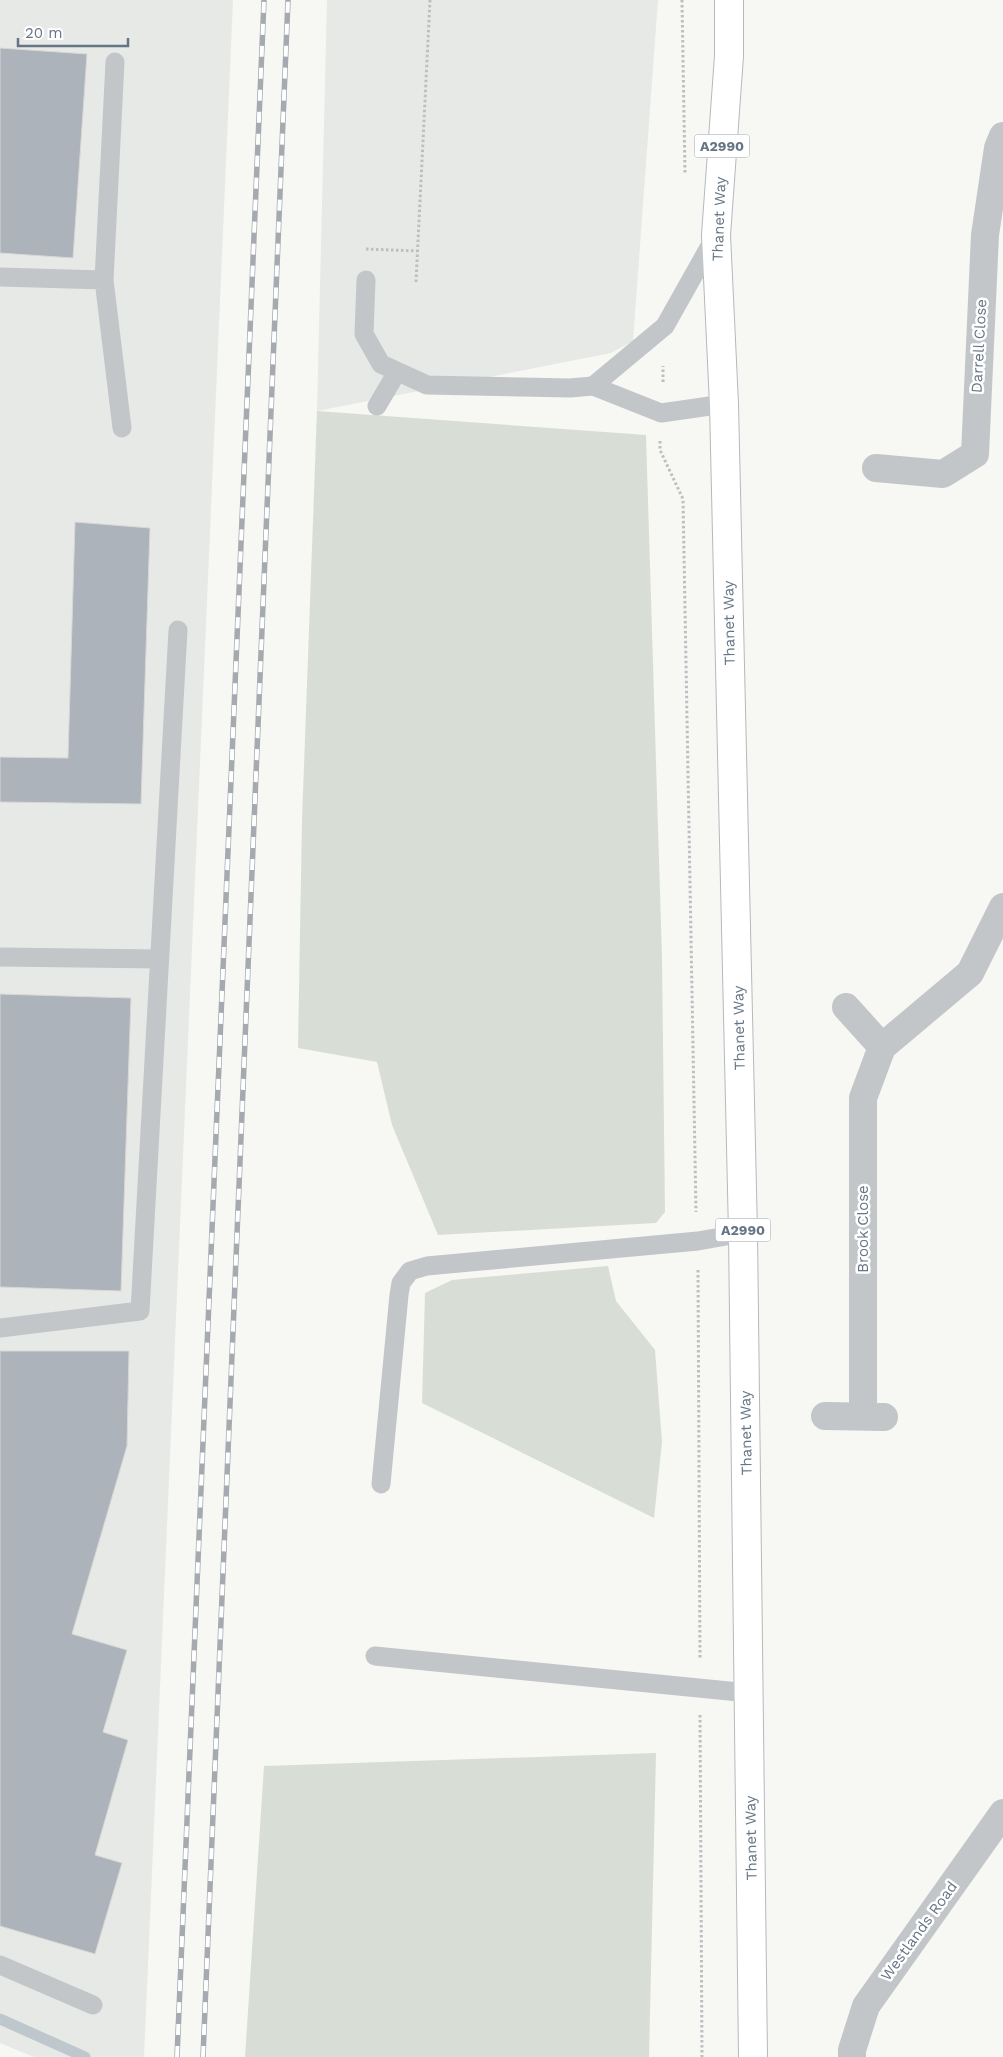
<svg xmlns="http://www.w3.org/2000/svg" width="1003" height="2057" font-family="'Work Sans',sans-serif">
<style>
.built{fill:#e7e9e7}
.green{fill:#d8ded5}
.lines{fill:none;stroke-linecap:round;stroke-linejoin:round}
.stream{stroke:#bdc7cc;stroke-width:11}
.building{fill:#adb3ba;stroke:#d8d8d6}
.primary-casing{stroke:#b5b9bd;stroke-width:30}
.path{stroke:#bcbec1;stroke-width:3;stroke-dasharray:2.5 2.5;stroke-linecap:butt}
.lane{stroke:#c2c6c9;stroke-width:19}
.street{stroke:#c2c6c9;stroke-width:28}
.primary{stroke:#fff;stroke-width:28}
.rail-casing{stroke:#a5aab0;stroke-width:5.5}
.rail{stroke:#fff;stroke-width:4;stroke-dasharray:11;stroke-linecap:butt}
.labels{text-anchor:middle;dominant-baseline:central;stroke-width:5;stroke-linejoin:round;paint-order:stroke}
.shield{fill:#fff;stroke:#949eaa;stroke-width:1}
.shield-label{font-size:14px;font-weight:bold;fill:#667585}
.street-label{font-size:15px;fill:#667585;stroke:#fff}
</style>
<rect width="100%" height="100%" fill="#f7f7f4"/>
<path class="built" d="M0,0H233L144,2057H34L0,2043Z
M327,0H658L633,341L611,353L317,411Z"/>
<path class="green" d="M317,411L646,435L662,958L665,1212L656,1223L438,1235L392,1125L377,1062L298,1048L302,820Z
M608,1266L616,1301L655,1350L662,1442L654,1518L422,1403L425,1293L452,1280Z
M656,1753L649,2057H245L264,1766Z"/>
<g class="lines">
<path class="stream" d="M0,2019L85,2057"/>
</g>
<path class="building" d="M0,48L87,54L73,258L0,253Z
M75,522L150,528L141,804L0,802V757L68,758Z
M0,994L131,998L121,1291L0,1287Z
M0,1351H129L127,1446L72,1634L127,1650L103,1732L128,1740L95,1855L122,1863L95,1954L0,1926Z"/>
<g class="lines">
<g class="primary-casing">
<path id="primary" d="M729,0V56L716,235L724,404L743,1233L753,2057"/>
</g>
<path class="path" d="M682,0L685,174
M366,249L417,251
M416,282L430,0
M663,382V366
M660,441V450L683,499L696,1212
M698,1270L700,1659
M700,1715L702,2057"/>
<path class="lane" d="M115,62L104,280L122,428
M0,277L104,280
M366,280L364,334L381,364L427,385L570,388L593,386L661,413L724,404
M593,386L665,326L715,237
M377,406L397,372
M0,957L159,959
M0,1328L140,1311L178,630
M381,1484L399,1295L401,1283L410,1271L427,1266L698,1241L743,1233
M375,1656L749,1693
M0,1965L93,2005"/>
<path class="street" d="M876,468L943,474L975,454L985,235L998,148L1003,136
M846,1007L882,1047
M863,1415V1098L882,1047L970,973L1003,907
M825,1416L884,1417
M852,2057V2050L866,2006L1003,1813"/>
<use href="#primary" class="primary"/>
<g class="rail-casing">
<path id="rail" d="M177,2057L264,0
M203,2057L288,0"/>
</g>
<use href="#rail" class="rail"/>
</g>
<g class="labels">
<g class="shield">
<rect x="694.5" y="134.5" width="55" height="23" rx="4"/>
<rect x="715.5" y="1218.5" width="55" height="23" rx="4"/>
</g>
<g class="shield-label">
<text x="722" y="146">A2990</text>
<text x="743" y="1230">A2990</text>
</g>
<g class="street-label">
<text transform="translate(719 219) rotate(-88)">Thanet Way</text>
<text transform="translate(979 346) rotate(-87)">Darrell Close</text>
<text transform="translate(729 623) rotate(-91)">Thanet Way</text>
<text transform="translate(739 1028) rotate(-91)">Thanet Way</text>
<text transform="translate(863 1229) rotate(-90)">Brook Close</text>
<text transform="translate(746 1433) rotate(-91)">Thanet Way</text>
<text transform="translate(751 1838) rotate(-91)">Thanet Way</text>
<text transform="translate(919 1931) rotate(-54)">Westlands Road</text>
</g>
</g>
<path d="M18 38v8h110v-8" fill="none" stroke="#667585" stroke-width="2.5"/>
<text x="25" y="38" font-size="15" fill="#667585" stroke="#ffffff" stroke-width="4" paint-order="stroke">20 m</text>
</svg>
